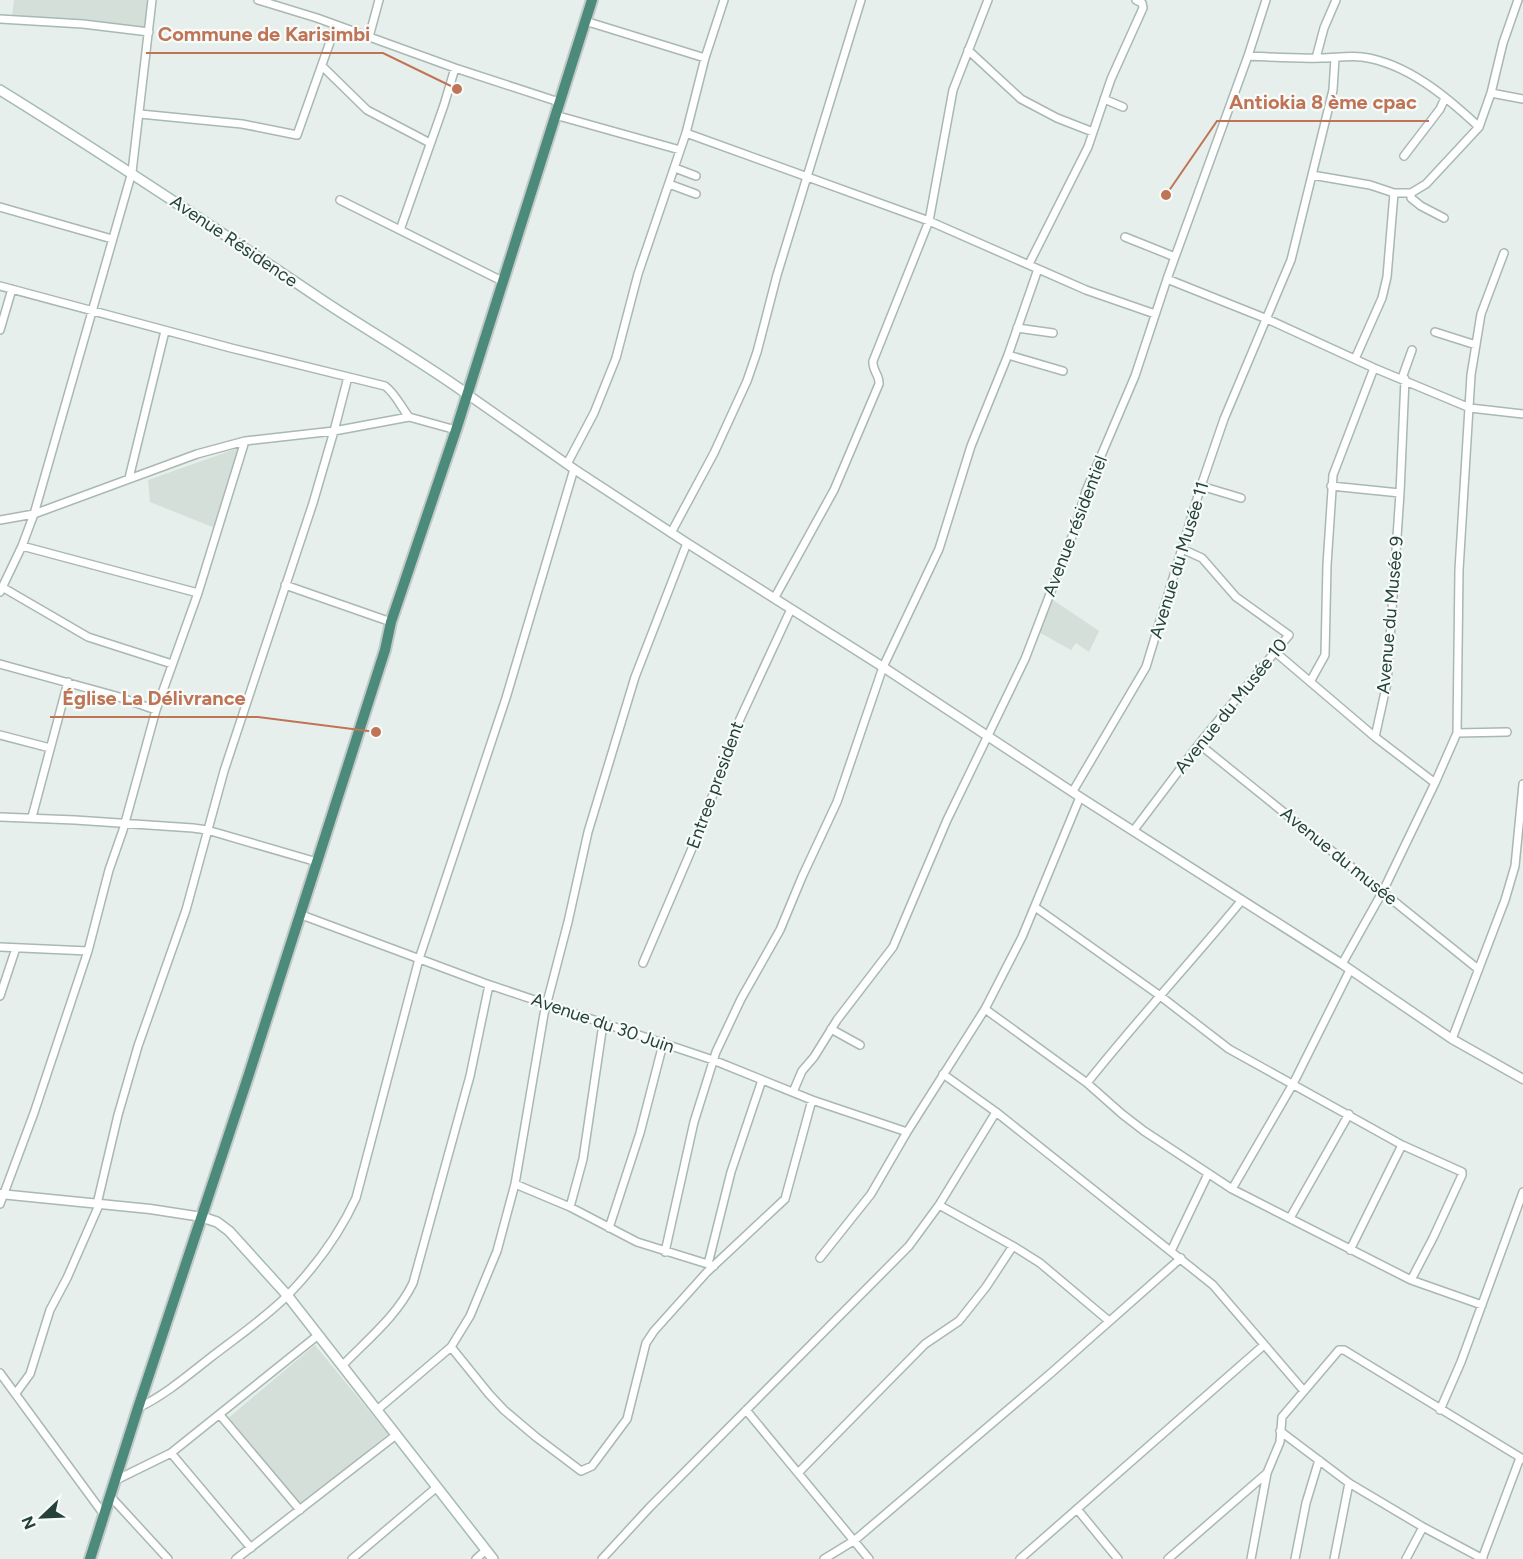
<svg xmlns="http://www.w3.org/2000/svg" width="1523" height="1559" font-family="Figtree,sans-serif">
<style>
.built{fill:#d4dfda}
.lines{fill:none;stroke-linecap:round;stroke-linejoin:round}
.minor-casing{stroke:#a8b8b2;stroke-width:10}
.tertiary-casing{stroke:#a8b8b2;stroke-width:11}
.secondary-casing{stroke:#a4bbb3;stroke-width:12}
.trunk-casing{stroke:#c2cac8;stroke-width:14}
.minor{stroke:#fff;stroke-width:7}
.tertiary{stroke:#fff;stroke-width:8}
.secondary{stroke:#fff;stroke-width:9}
.trunk{stroke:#4c8a7c;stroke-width:10}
.labels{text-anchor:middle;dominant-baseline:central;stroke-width:4.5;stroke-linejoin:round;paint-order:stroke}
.street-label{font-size:18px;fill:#24423a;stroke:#f7fbf9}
.leader{fill:none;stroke:#c07456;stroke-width:2}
.callout-dot{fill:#c07456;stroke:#f7fbf9;stroke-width:2}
.callout-label{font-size:20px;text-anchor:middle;font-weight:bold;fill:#c07456;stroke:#f7fbf9;stroke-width:4.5;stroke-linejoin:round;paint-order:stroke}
</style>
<rect width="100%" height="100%" fill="#e6efeb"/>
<path class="built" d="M14,0H150L147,29L12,16Z
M241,447L215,528L150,502L148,480Z
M1053,600L1099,631L1089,652L1076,643L1071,650L1039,632Z
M315,1345L388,1434L300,1506L227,1419Z"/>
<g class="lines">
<g class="minor-casing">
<path id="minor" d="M258,0L317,18L455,68L559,102
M0,19L83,24L149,32
M585,21L705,58
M369,37L379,0
M968,50L1021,99L1057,118L1093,132
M1248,56C1272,57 1297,59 1321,58C1334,58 1349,55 1362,57C1407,63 1447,97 1479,127
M1316,58L1324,28L1336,0
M322,66L367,110L430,143
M1491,93L1523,99
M1104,99L1123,107
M140,114L242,124L297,135L336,25
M555,115L680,150
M686,133L929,221L1086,290L1155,314
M1404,156L1440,109L1445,98
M675,168L696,176
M1312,175L1370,185L1394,193
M669,184L696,194
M1411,193V198L1421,206L1444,218
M340,200L502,281
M0,207L112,239
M400,230L444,105L455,68
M1125,237L1175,257
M1029,264L1088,147L1111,79L1143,8L1142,3L1136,0
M1167,279L1267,319L1374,368L1470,408L1523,414
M0,286L231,348L385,386C395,393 401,407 409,417
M1017,328L1053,333
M0,330L12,289
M1435,332L1476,345
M1008,355L1063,371
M1355,359L1382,298L1387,277L1394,193H1411L1426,184L1479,127L1491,93L1503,43L1518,0
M1402,378L1412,350
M567,464L594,413L616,358L638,274L686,133L705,58L724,0
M129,478L165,331
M1201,486L1241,498
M1331,486L1400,493
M0,520L34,514L197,454L245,441L334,431L409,417L456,430
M671,533L714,453L747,381L757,352L777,275L861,0
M22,546L198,593
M285,585L391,622
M2,587L88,637L172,664
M0,592L22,546L34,514L132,172L152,0
M775,597L834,490L879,384C880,376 872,370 873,361L929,221L953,90L988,0
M1274,651L1375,737L1435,783
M0,664L116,696L156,710
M1310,682L1325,655L1327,565L1333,475L1374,368
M1457,733L1507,732
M0,735L50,748
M1375,737L1387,683L1400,493L1405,379
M1199,744L1478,969
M1073,791L1146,667L1201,486L1224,419L1291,260L1333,90L1335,58
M0,817L75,820L193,828L207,830L317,862
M32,817L68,682
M1134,830L1199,744L1289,635L1236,597L1202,558L1182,549
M1035,907L1159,995L1229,1049L1402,1145L1462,1172V1175L1433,1238L1411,1280
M299,914L484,983L713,1060L812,1100L907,1132
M0,947L88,951
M643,963L702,825L740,719L791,609
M1342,964L1383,891L1435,783L1457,733L1459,570L1471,375L1481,314L1504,253
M0,996L16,948
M985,1009L1087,1083L1122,1114L1144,1131L1232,1189L1411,1280L1482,1305
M831,1029L860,1045
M1452,1039L1505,900L1515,866L1523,784
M943,1074L996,1112L1213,1285L1304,1391
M1087,1083C1137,1020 1191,962 1242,900
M793,1092L802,1071L814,1057L837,1020L893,947L947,820L1025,659L1073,534L1086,491L1135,376L1167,279L1248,56L1266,0
M515,1184L570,1207L637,1242L714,1266
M1232,1189L1293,1084L1350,970
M0,1204L34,1113L88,951L109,870L123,830L156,710L198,593L245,441
M97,1204L118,1115L138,1046L186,910L224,771L313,503L334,431L348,377
M939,1205L1013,1246L1040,1263L1109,1321
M570,1207L583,1159L603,1024
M1290,1218L1349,1114
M609,1228L640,1133L663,1044
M1350,1250L1402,1145
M1171,1251L1208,1174
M665,1252L694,1122L716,1052L741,999L780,930L802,877L837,802L883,667L939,549L971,446L1008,355L1038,269
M820,1258L871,1194L907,1132L985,1009L1022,937L1080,797
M708,1264L731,1172L762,1080
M451,1347L489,1394L504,1410L536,1437L581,1471L592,1466L627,1419L646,1343L654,1331L707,1272L785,1199L812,1100
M342,1366C367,1340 397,1316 413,1283L470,1076L489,985
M0,1373L105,1516
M16,1393L30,1374L50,1310L67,1278L99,1205
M138,1408C165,1395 187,1376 210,1358C236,1338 265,1318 288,1295C315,1267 340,1233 356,1198L419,959L506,698L574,469
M377,1410L451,1347L470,1316L497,1251L515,1184L544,1014L568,922L588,832L635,677L687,543
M746,1410L869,1559
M1440,1410L1461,1362L1523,1192
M220,1415L300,1510
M1280,1431L1349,1483L1423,1527L1483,1559
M171,1453L251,1548
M799,1472L925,1344L959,1321L986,1287L1013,1246
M116,1480L171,1453L317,1336
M111,1497L168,1559
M1077,1509L1118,1559
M236,1559L396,1435
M352,1559L437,1487
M476,1559L486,1550
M602,1559L649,1508L909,1246L939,1205L996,1112
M824,1559L855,1540L1051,1373L1181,1258
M1020,1559L1264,1345
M1168,1559L1267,1473
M1251,1559L1267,1473L1280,1442L1282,1417L1339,1350H1344L1523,1459
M1295,1559L1306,1503L1319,1460
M1334,1559L1349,1483
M1406,1559L1423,1527
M1482,1559L1520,1458"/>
</g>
<g class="tertiary-casing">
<path id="tertiary" d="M467,394L574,469L687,543L883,667L1080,797L1342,964L1452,1039L1523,1079
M0,1194L150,1209L202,1217"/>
</g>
<g class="secondary-casing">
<path id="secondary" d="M0,90C110,158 218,230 325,302C372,333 421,361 467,394
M202,1217L217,1222L229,1231L287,1295L493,1559"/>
</g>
<g class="trunk-casing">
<path id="trunk" d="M90,1559L138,1408L249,1074L385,650L391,622L456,430L592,0"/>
</g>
<use href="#minor" class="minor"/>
<use href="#tertiary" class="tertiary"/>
<use href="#secondary" class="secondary"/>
<use href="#trunk" class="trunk"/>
</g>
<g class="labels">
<g class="street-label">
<text transform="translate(234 241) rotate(34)">Avenue Résidence</text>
<text transform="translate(1075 526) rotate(-69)">Avenue résidentiel</text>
<text transform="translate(1179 560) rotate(-73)">Avenue du Musée 11</text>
<text transform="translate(1390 615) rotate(-85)">Avenue du Musée 9</text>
<text transform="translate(1231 706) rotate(-51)">Avenue du Musée 10</text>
<text transform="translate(715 785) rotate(-70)">Entree president</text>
<text transform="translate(1339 856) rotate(39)">Avenue du musée</text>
<text transform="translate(603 1023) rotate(19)">Avenue du 30 Juin</text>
</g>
</g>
<path class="leader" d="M457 89L383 53H146M1166 195L1217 121H1429M376 732L258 717H50"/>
<g class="callout-dot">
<circle cx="457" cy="89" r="6"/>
<circle cx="1166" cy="195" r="6"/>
<circle cx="376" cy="732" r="6"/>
</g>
<g class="callout-label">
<text x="264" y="41">Commune de Karisimbi</text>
<text x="1323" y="109">Antiokia 8 ème cpac</text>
<text x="154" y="705">Église La Délivrance</text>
</g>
<g transform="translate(42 1517) rotate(247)" stroke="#f7fbf9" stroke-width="4.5" paint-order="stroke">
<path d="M0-4.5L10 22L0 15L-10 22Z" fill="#24423a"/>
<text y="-9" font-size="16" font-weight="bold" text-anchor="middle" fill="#24423a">N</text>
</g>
</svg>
